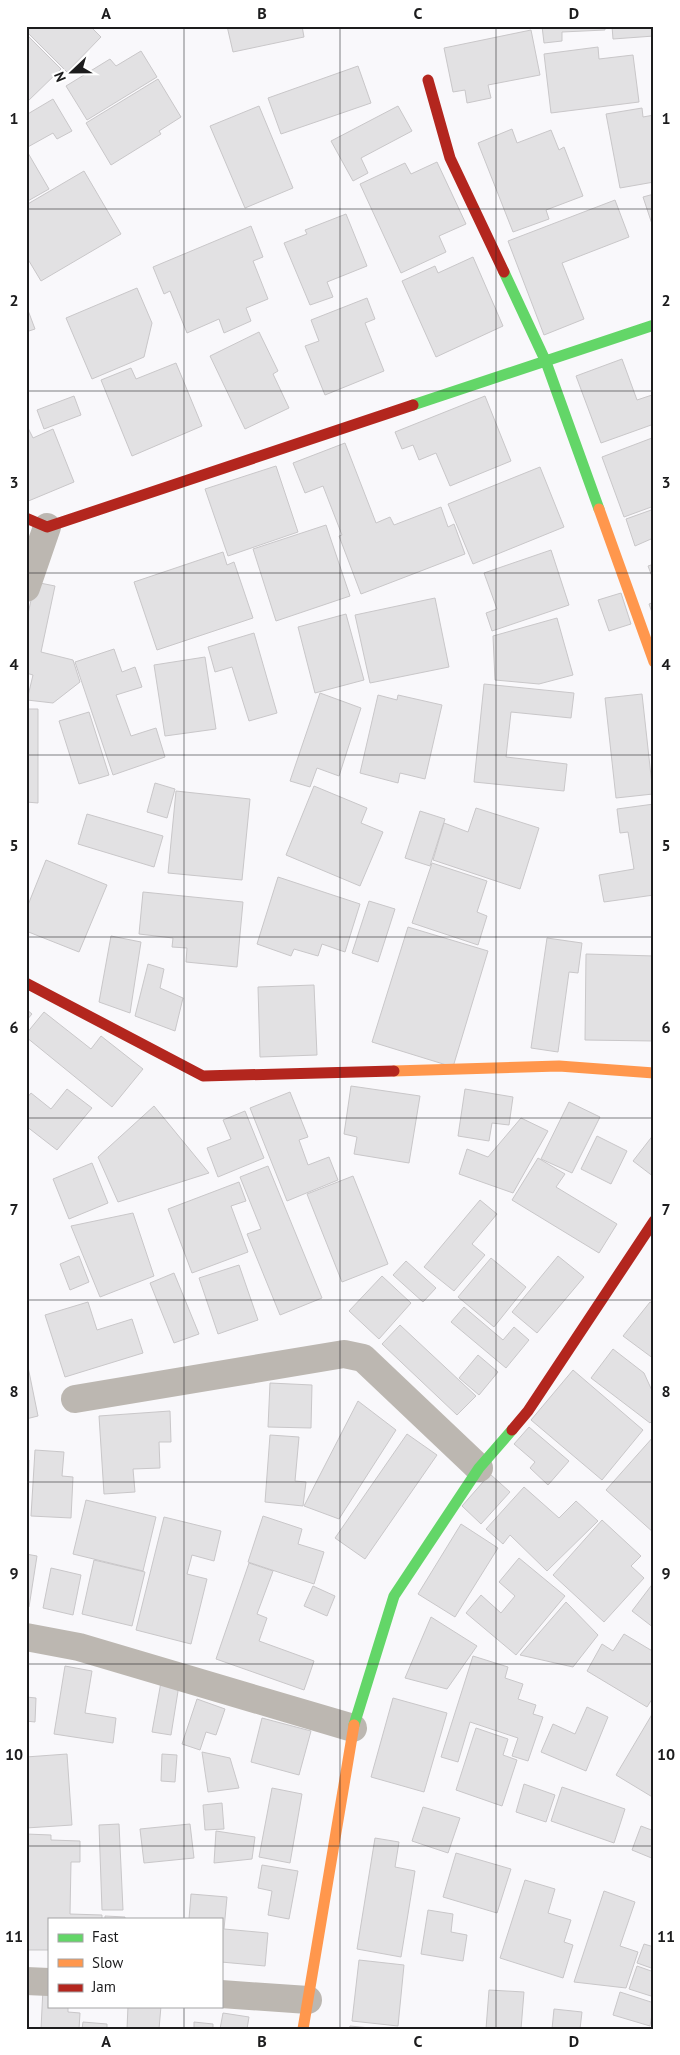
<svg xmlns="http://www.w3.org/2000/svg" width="680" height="2055" font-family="'PT Sans',sans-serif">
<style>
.building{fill:#e2e1e3;stroke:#c9c7c9}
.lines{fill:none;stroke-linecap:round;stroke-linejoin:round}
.street{stroke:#bcb7b1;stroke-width:28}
.fast{stroke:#63d668;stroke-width:11}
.slow{stroke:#ff974d;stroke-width:11}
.jam{stroke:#b3261e;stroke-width:11}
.grid{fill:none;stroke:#1c1c1d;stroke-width:1;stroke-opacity:0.55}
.neatline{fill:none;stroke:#1c1c1d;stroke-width:2}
.grid-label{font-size:16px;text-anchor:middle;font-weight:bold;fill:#1c1c1d}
</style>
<rect width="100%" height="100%" fill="#f9f8fb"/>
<path class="building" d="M27,26H90L101,37L67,72L26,31Z
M227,26H302L304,37L233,52Z
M304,26H350L304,27Z
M542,26H605V30L562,32V41L544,43Z
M612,26H654V36L613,39Z
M531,30L540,75L488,85L491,98L467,103L465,90L453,92L444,48Z
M26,34L61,69L26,103Z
M598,47L599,59L633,55L639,102L551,113L544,54Z
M141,51L157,77L87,120L66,86L110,59L116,66Z
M358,66L371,103L281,134L268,98Z
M158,79L181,117L159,131L161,134L111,165L86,123Z
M53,99L72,131L57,139L53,133L26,148V115Z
M259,106L293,188L245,208L210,126Z
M398,106L412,131L361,158L368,173L353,181L331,141Z
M642,108L643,117L654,115V182L620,188L606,114Z
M512,129L517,143L551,130L559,150L564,147L583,196L546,210L549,219L513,232L478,143Z
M28,153L49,189L26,202V154Z
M437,162L466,224L439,236L446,252L401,273L360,184L405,163L411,174Z
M84,171L121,234L41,281L26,256V205Z
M654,194V230L643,197Z
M615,200L629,237L562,263L584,319L544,335L508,241Z
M346,214L367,266L327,282L333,297L310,305L284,243L307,234L305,230Z
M251,226L263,257L253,261L268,299L246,308L251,321L224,333L219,319L187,333L170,291L164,294L153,267Z
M473,257L503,326L436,357L402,281L435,266L438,273Z
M137,288L152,323L144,357L92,379L66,318Z
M367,298L375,319L365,323L384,371L325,395L305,346L319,341L311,320Z
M26,305L35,329L26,332Z
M259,332L278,371L273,374L289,408L245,429L210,356Z
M622,359L637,400L652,395L654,401V424L601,443L576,376Z
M176,363L202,426L132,456L101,380L131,368L136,379Z
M74,396L81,415L44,429L37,410Z
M485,396L511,461L450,486L436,453L419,460L413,445L402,449L395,432Z
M26,424L33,438L53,429L74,482L26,502Z
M652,438L654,506L624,517L602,457Z
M345,443L376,523L390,517L394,525L441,507L448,527L454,524L465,554L361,594L339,536L342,535L323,486L305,493L293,463Z
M276,466L298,532L228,556L205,489Z
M540,467L564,527L473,564L448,504Z
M654,509V547L651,539L635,546L626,519Z
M326,525L350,596L276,621L253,549Z
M551,550L569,605L492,631L486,613L497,609L484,573Z
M223,552L227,565L234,562L253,618L157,650L134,582Z
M654,564V579H653L648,566Z
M35,582L55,586L41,652L73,660L80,682L53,703L27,700L33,675L26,673V623Z
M621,593L631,624L609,631L598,600Z
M435,598L449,667L370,683L355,615Z
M654,602V618L649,604Z
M346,614L364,680L315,693L298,627Z
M557,618L573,675L539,684L495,680L493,636Z
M254,633L277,713L249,721L232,667L215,672L208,647Z
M114,649L122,672L135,667L142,687L116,695L131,736L156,728L165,757L113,775L75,662Z
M205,657L216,729L165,736L154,665Z
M484,684L574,693L571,718L511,712L506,757L567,764L564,791L474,782Z
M320,693L361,708L339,776L317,768L310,787L290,781Z
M642,694L653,794L616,798L605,698Z
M378,695L397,700L398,695L442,705L425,779L400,773L398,783L360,773Z
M26,709H38V803L26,802Z
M89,712L109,775L79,784L59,721Z
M155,783L175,789L167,818L147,812Z
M314,786L367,808L361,823L383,832L360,886L286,855Z
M176,791L250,799L242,880L168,873Z
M654,804V895L604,902L599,875L634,869L628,832L620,833L617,809Z
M476,808L539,828L520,889L433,860L444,823L468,832Z
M420,811L445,819L430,866L405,858Z
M87,814L163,836L154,867L78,844Z
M46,860L107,885L79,952L26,931V910Z
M432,863L487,881L477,912L487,916L478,945L412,923Z
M278,877L360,904L345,952L322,944L318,956L294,949L291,956L257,944Z
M143,892L243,902L237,967L186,962L187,948L172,947L173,938L139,934Z
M369,901L395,909L378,962L352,953Z
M408,927L488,951L453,1067L372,1042Z
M111,936L141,942L130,1013L99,1002Z
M547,938L582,943L578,973L569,972L558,1052L531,1048Z
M586,954L654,956V1041L585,1040Z
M148,964L164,969L160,988L183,998L175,1031L135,1016Z
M314,985L317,1055L260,1057L258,987Z
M26,1009L32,1014L26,1021Z
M44,1012L91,1049L101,1036L143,1069L112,1107L26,1037V1034Z
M351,1086L420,1096L409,1163L354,1154L357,1137L344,1134Z
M67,1089L92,1108L57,1150L26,1126V1099L31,1093L51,1109Z
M465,1089L513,1097L509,1125L492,1123L489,1141L458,1136Z
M290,1092L308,1137L299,1140L308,1165L329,1157L338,1180L287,1201L250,1108Z
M569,1102L600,1117L572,1173L541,1159Z
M154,1106L209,1173L118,1202L98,1157Z
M245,1111L264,1158L218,1177L207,1148L231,1139L223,1120Z
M521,1118L548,1131L513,1193L459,1174L467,1149L488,1157Z
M654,1134V1177L633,1161Z
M597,1136L627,1151L611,1184L581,1169Z
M538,1158L565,1174L556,1187L617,1224L599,1253L512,1200Z
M92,1163L108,1203L69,1219L53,1179Z
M268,1166L322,1298L280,1315L247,1234L261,1229L240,1177Z
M353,1176L388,1264L342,1282L307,1194Z
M239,1182L246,1201L231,1206L248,1252L192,1273L168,1209Z
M480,1200L497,1214L472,1244L485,1255L454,1291L424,1267Z
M133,1213L154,1276L100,1297L71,1226Z
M79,1256L89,1282L70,1290L60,1264Z
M558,1256L584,1277L537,1333L512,1312Z
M491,1258L526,1287L494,1327L458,1297Z
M406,1261L436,1288L423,1302L393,1275Z
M239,1265L258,1320L218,1334L199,1278Z
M174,1273L199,1334L174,1343L150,1283Z
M382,1276L411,1303L379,1339L349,1311Z
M88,1302L97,1330L132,1319L143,1353L65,1377L45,1315Z
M650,1302L654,1304V1359L623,1336Z
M464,1307L503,1340L514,1327L529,1340L506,1368L451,1322Z
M400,1325L476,1396L457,1415L382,1344Z
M613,1349L644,1373L654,1395V1419L650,1423L591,1378Z
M478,1355L498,1372L479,1395L459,1378Z
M26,1357L38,1416L26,1419Z
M573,1370L643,1430L602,1480L531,1420Z
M270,1383L312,1385L311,1428L268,1427Z
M358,1401L396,1430L339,1519L304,1506Z
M170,1411L171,1442H159L160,1468L133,1469L135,1492L104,1494L99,1416Z
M529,1427L569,1461L548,1485L530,1468L535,1462L514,1444Z
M407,1434L437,1455L365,1559L335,1538Z
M270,1435L299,1437L295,1481L306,1482L303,1506L265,1502Z
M654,1436V1533L606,1490Z
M35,1450L64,1452L62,1476L73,1477L71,1518L31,1516Z
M26,1460H29L28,1516H26Z
M490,1474L510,1492L481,1524L462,1506Z
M524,1487L559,1518L576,1501L598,1521L547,1571L510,1535L503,1544L486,1529Z
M86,1500L156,1517L143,1571L73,1554Z
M263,1516L302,1529L298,1544L324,1552L314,1584L248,1562Z
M164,1517L221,1531L214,1561L192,1555L187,1574L207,1579L191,1644L136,1630Z
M602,1520L641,1556L631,1566L644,1578L604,1622L553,1575Z
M461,1524L498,1548L455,1617L418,1594Z
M26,1554L37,1556L29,1607L26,1606Z
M519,1558L565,1596L516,1655L466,1613L481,1595L501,1613L515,1596L499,1582Z
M94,1560L145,1572L132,1626L82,1614Z
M249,1563L273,1571L257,1614L267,1618L259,1641L314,1661L304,1690L216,1659Z
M51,1568L81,1575L73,1615L43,1608Z
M654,1582V1628L632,1611Z
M313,1586L335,1596L327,1616L304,1606Z
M566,1602L598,1635L573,1667L520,1655Z
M431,1617L477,1646L447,1689L405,1678Z
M624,1634L654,1652V1696L647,1707L587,1671L602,1644L613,1651Z
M473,1656L508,1667L505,1678L523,1684L518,1699L536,1705L533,1714L543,1717L528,1761L512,1756L518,1738L470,1722L458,1762L441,1757Z
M65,1666L92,1671L85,1713L116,1718L113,1743L54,1734Z
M161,1682L179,1685L171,1735L152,1732Z
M26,1697L36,1698L35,1722L26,1721Z
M393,1698L447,1713L424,1792L371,1777Z
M197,1699L225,1709L216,1735L206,1732L200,1750L182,1744Z
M587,1707L608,1717L586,1771L541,1752L553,1724L575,1734Z
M654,1711V1798L616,1775Z
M262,1718L311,1731L299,1775L251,1762Z
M476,1728L508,1739L503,1755L517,1760L502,1806L456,1790Z
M202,1752L230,1758L239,1788L208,1792Z
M67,1754L72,1825L26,1828V1757Z
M162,1754L177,1755L175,1782L161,1781Z
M524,1784L555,1795L546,1822L516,1812Z
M562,1787L625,1809L614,1843L551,1821Z
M272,1788L302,1794L290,1863L259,1857Z
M222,1803L224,1829L205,1830L203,1805Z
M423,1807L460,1818L448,1853L412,1841Z
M119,1824L123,1910H102L99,1825Z
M190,1824L194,1858L144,1863L140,1829Z
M641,1826L654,1831V1859L632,1850Z
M216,1831L255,1837L252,1859L214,1863Z
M26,1834L51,1835V1840L80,1841V1862H71L70,1914L102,1915V1919H49V1950H26Z
M375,1838L399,1842L395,1867L415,1871L401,1957L357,1949Z
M456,1853L511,1869L497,1913L443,1897Z
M262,1865L298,1871L289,1919L268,1915L272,1891L258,1888Z
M525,1880L555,1889L548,1913L571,1920L564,1942L573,1945L563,1978L500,1958Z
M604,1891L635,1902L620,1946L638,1952L626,1988L574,1982Z
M191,1894L227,1897L224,1929L268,1933L265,1966L221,1962V1919H189Z
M428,1910L453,1914L451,1932L467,1935L463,1961L421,1954Z
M105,1916L125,1917V1919H105Z
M644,1944L654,1947V1969L637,1963Z
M359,1960L404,1965L398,2026L352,2021Z
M637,1966L654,1972V1997L629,1989Z
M43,1988H49V2006H68V2012L80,2013L79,2029H41Z
M489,1990L524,1992L521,2029H486Z
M620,1992L654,2003L650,2026L613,2015Z
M128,2006H161L159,2029H127Z
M554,2009L582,2012L580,2029H552Z
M223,2013L249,2017L247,2029H220Z
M83,2022L107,2024V2029H82Z
M194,2022L213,2024V2029H194Z
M350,2026L380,2029H349Z"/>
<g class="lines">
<path class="street" d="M26,588L47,527
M75,1399L344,1354L363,1358L479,1468
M26,1637L79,1647L353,1728
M26,1981L49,1982
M221,1994L308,2000"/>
<path class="fast" d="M504,272L546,362L599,509
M413,405L654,325
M354,1725L394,1596L479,1468L512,1430"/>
<path class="slow" d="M599,509L654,662
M394,1071L559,1066L654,1073
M303,2029L354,1725"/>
<path class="jam" d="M428,80L450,158L504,272
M26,518L47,527L413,405
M26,983L203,1076L394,1071
M512,1430L528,1411L654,1221"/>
</g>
<path class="grid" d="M184,26V1919M340,26V2029M496,26V2029M26,209H654M26,391H654M26,573H654M26,755H654M26,937H654M26,1118H654M26,1300H654M26,1482H654M26,1664H654M26,1846H654M184,2006V2029"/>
<rect width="680" height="2055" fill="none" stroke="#ffffff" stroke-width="55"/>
<rect x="48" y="1918" width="175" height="90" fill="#ffffff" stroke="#a4a4a5"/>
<rect x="58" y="1934" width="25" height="8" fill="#63d668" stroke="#a4a4a5"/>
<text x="92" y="1942" font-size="15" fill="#1c1c1d">Fast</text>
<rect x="58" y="1959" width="25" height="8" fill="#ff974d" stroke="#a4a4a5"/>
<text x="92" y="1968" font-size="15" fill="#1c1c1d">Slow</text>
<rect x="58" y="1984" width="25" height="8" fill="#b3261e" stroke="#a4a4a5"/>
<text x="92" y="1992" font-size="15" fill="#1c1c1d">Jam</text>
<g transform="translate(72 72) rotate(248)" stroke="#ffffff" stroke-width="4" paint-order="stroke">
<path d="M0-4L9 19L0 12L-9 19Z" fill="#1c1c1d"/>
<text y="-8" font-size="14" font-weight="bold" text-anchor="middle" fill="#1c1c1d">N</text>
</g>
<rect x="28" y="28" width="624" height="2000" class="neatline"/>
<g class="grid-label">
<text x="106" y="19">A</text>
<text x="262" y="19">B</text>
<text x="418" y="19">C</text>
<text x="574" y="19">D</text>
<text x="14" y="124">1</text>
<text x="666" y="124">1</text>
<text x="14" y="306">2</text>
<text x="666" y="306">2</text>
<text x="14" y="488">3</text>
<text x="666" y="488">3</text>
<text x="14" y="670">4</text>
<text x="666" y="670">4</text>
<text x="14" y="851">5</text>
<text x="666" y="851">5</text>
<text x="14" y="1033">6</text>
<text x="666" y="1033">6</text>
<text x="14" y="1215">7</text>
<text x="666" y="1215">7</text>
<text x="14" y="1397">8</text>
<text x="666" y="1397">8</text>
<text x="14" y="1579">9</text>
<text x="666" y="1579">9</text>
<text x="14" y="1760">10</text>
<text x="666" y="1760">10</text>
<text x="14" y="1942">11</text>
<text x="666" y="1942">11</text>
<text x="106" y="2047">A</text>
<text x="262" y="2047">B</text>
<text x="418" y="2047">C</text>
<text x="574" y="2047">D</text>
</g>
</svg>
